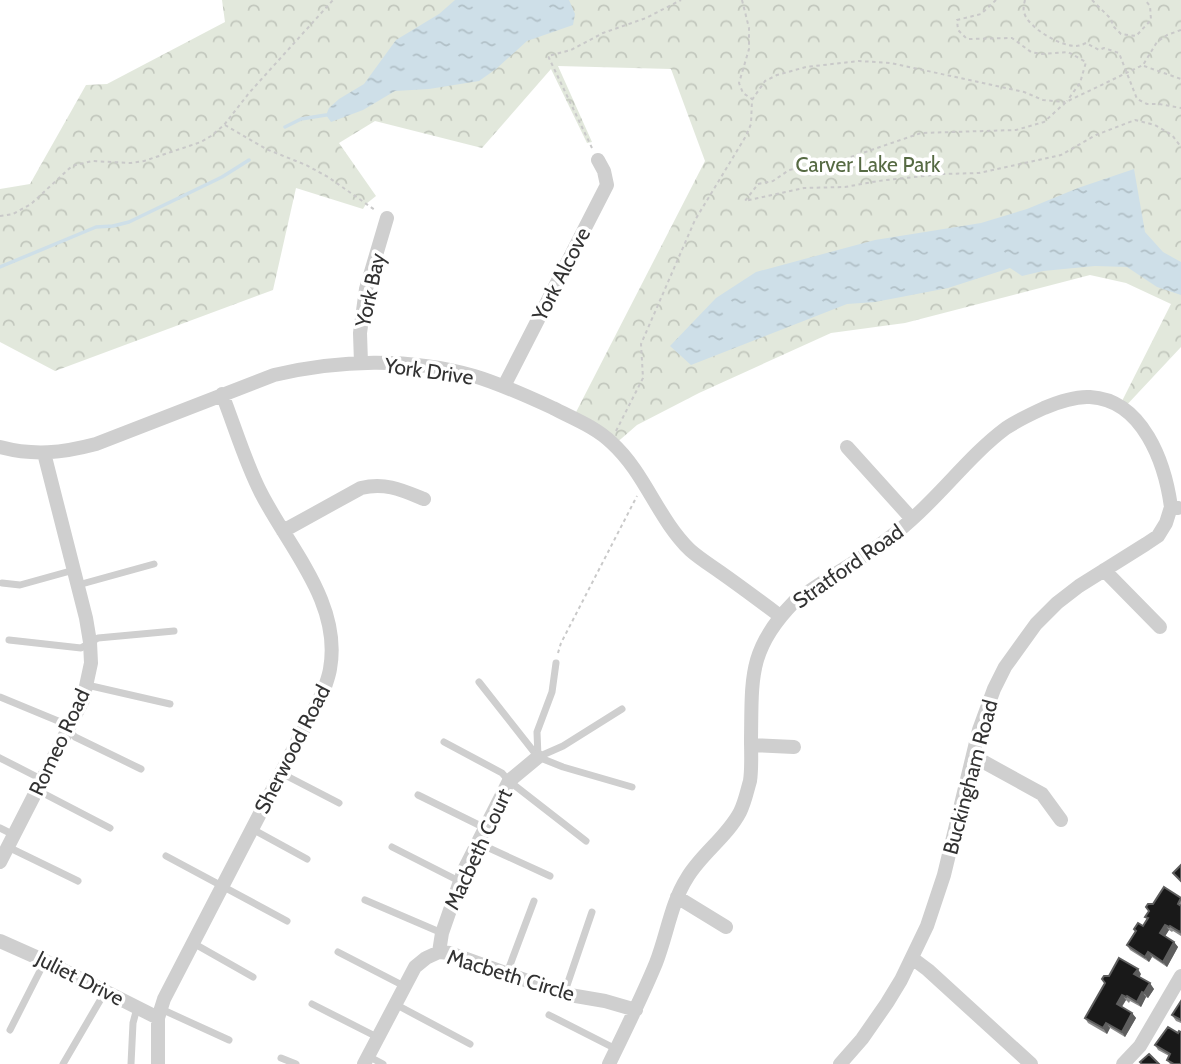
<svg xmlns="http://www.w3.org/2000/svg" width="1181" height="1064" font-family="Cabin,sans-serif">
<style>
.park{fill:url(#park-crowns)}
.water{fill:url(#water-ripples)}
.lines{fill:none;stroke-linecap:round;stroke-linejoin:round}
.stream{stroke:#cedfe8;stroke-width:3.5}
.path{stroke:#c9c9c9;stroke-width:2;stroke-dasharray:3.5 3.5;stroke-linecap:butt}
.service{stroke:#cfcfcf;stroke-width:7}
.minor{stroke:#cfcfcf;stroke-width:14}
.wall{fill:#8c8c8c}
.shaded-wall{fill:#5e5e5e}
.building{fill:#191919;stroke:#5e5e5e;stroke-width:2}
.labels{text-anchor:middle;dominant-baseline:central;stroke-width:7;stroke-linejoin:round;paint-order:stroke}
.park-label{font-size:21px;fill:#566a43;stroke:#fff}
.street-label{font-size:21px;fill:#323232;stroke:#fff}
</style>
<defs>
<pattern id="park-crowns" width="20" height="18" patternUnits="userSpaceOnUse" patternTransform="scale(1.75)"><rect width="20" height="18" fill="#e2e8dc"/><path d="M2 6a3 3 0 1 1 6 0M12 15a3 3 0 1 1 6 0" fill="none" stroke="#c2c7bd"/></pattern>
<pattern id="water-ripples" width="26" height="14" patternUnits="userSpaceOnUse" patternTransform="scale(1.75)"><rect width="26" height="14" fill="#cedfe8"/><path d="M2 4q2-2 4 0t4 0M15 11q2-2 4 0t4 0" fill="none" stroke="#b1c0c7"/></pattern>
</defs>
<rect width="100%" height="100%" fill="#fff"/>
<path class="park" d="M222,0H1181V347L1123,409L1119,407L1171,304L1126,283L1090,275L905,323L831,333L699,393L637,425L614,445L573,418L705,161L671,69L558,66L592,142L587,143L551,69L482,148L375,121L339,143L376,196L366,204L363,209L296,188L273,290L55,371L0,342V189L30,184L86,85L107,84L225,22Z"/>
<path class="water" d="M455,0H569L575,14L573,25L527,41L496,69L479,81L429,89L395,91L363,110L331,122L326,115L329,108L339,99L364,84L396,40L439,14Z
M1134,169L1145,232L1163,252L1181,262V295L1157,287L1127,267L1095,266L1043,271L1022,276L1010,268L948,288L875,302L847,304L691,365L670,346L716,298L756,272L875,240L981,223L1027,209L1078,188Z"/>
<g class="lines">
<path class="stream" d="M285,127L301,119L326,115
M0,267L96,227L113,226L129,222L222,177L249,160"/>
<path class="path" d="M742,0L749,28V49L739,83L743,93L752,99
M996,0L981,14L957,20L958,30L967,39L1012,38L1031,52L1041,54L1068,52L1086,62L1080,83L1067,101
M1025,0C1024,4 1023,8 1024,12C1027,27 1060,46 1075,46C1079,46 1082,45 1086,43L1099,50L1104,48L1119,53L1137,99L1147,104H1159L1181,108
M1092,0L1111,19L1113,26L1121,34L1136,36L1151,20L1150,6L1145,0
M1181,30L1167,35L1157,42L1143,65L1066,102L1044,122L1016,130L921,133L842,160L789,170L773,181L758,184L745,201L804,188L845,187L878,181L942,174L979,173L1061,155L1096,135L1135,120L1155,125L1172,135L1181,147
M1144,66L1181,79
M225,125L266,149L306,165L328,177L375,210
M592,148L548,56L571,50L603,33L646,18L681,0
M0,216L13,214L31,204L72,166L92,161L131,163L144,161L201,142L211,136L224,125L249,93L333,0
M616,431L643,378L641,344L695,220L746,136L751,124L752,100L765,81L777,75L806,67L859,61L891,63L1024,92L1043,100L1065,102
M558,653L561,643L637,496"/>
<path class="service" d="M2,583L20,585L74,570
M78,585L154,564
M9,640L81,648L98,638L174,631
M556,663L552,692L537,732L538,757L563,746L622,709
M479,682L538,757L563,767L632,787
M87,685L170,704
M0,697L63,723L75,737L141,769
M444,742L502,773L509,781L586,841
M0,758L43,780
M281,773L339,803
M37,790L110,828
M418,795L485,828
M0,828L14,835
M252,829L307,859
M478,843L550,876
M8,847L78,881
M392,847L459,881
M166,856L287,921
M365,900L442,933
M193,943L253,977
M338,952L404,986
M507,973L534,901
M564,994L592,912
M312,1004L377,1037
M395,1004L470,1044
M161,1009L229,1040
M549,1015L616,1049
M10,1030L45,961
M368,1056L383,1064
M281,1058L296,1064
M63,1064L105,992
M131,1064L133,1023L137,1008"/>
<path class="minor" d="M361,363L360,333L366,289L387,218
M504,386L607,185L604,171L598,160
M0,447C34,456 62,453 96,444L274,375C338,360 409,357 474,376C501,384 527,396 553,408C572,418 596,427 612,443C645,473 658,519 690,550C699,558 710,565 720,572C740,586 760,601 780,616
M847,447L912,519
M283,531L361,488C385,482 402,490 424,499
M1104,570L1160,627
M751,745L794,747
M973,756L1042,794L1061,820
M0,862L83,700L91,663L90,642L86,618L44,453
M677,897L726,927
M0,941L45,961L158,1018
M439,952L442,933L464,870L509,781L538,757
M912,958L928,970L1031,1064
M158,1064V1018L164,999L324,690C326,683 329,676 330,669C342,603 289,548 261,493C245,462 235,427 222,394
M364,1064L415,967L426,958L439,952L450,953L564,994L605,1001L636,1010
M609,1064C625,1031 642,997 656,963C667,935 671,903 687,878C701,854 727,837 740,812C745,802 747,791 750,781C752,768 751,752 751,739C752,678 748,649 794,602C832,574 876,552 911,520C944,491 971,454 1006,428C1018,420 1031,414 1044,408C1058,402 1074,396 1090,397C1143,400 1165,463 1171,507
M840,1064L862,1039L887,1003L901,980L927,926L944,875L979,730L994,689L1005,667L1036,624L1057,603L1079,586L1146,544L1158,536L1166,523L1171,507L1178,508
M1123,1064L1140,1046L1181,976"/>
</g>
<path class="wall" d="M1181,898V936L1173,931L1172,932L1169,930L1165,936L1174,942L1178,947L1167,967L1152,957L1149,962L1130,950L1127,945L1135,931L1134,929L1143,926L1147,919L1145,917L1153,904Z
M1141,974L1139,977L1154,989L1148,998L1146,997L1141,1007L1130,1001L1129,1003L1126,1000L1122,1007L1132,1013L1136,1018L1125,1037L1110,1028L1107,1034L1088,1023L1085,1018Z
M1181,1001V1023L1176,1021L1172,1015Z
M1168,1027L1181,1064H1170L1167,1060L1169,1056L1158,1050L1155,1045Z"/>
<path class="shaded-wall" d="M1165,925L1169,930L1164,938L1160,933Z
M1174,942L1178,947L1167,967L1163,962Z
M1148,952L1152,957L1149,962L1145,957Z
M1138,969L1141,974L1138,980L1134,974Z
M1150,983L1154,989L1148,998L1144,993Z
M1142,992L1146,997L1141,1007L1137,1002Z
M1122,995L1126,1000L1120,1009L1117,1004Z
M1132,1013L1136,1018L1125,1037L1122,1032Z
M1106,1023L1110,1028L1107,1034L1103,1028Z"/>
<path class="building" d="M1181,865V881L1173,873Z
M1164,887L1181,898L1178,904L1181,906V930L1180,932L1170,926L1169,927L1165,925L1160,933L1174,942L1163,962L1148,952L1145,957L1127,945L1136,931L1134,929L1138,923L1143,926L1148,918L1145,917L1149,911L1146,907L1148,904H1153Z
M1119,958L1138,969L1134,974L1150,983L1144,993L1142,992L1137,1002L1127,996L1126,997L1122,995L1117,1004L1132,1013L1122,1032L1106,1023L1103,1028L1085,1018L1105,983L1102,979L1104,976H1109Z
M1181,1001V1020L1172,1015Z
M1168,1027L1178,1033L1179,1031L1181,1032V1064H1174L1167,1060L1170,1054L1155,1045Z
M1149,1054L1159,1064H1142L1140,1062Z"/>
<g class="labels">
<g class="park-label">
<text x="868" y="164">Carver Lake Park</text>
</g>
<g class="street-label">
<text transform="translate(561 274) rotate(-63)">York Alcove</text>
<text transform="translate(370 290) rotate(-78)">York Bay</text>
<text transform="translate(429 371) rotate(8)">York Drive</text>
<text transform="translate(848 566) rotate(-35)">Stratford Road</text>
<text transform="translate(59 742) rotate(-65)">Romeo Road</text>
<text transform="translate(292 749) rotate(-63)">Sherwood Road</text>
<text transform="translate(970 777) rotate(-75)">Buckingham Road</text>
<text transform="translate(478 849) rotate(-65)">Macbeth Court</text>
<text transform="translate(511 975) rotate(17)">Macbeth Circle</text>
<text transform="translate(80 978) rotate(27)">Juliet Drive</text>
</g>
</g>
</svg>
